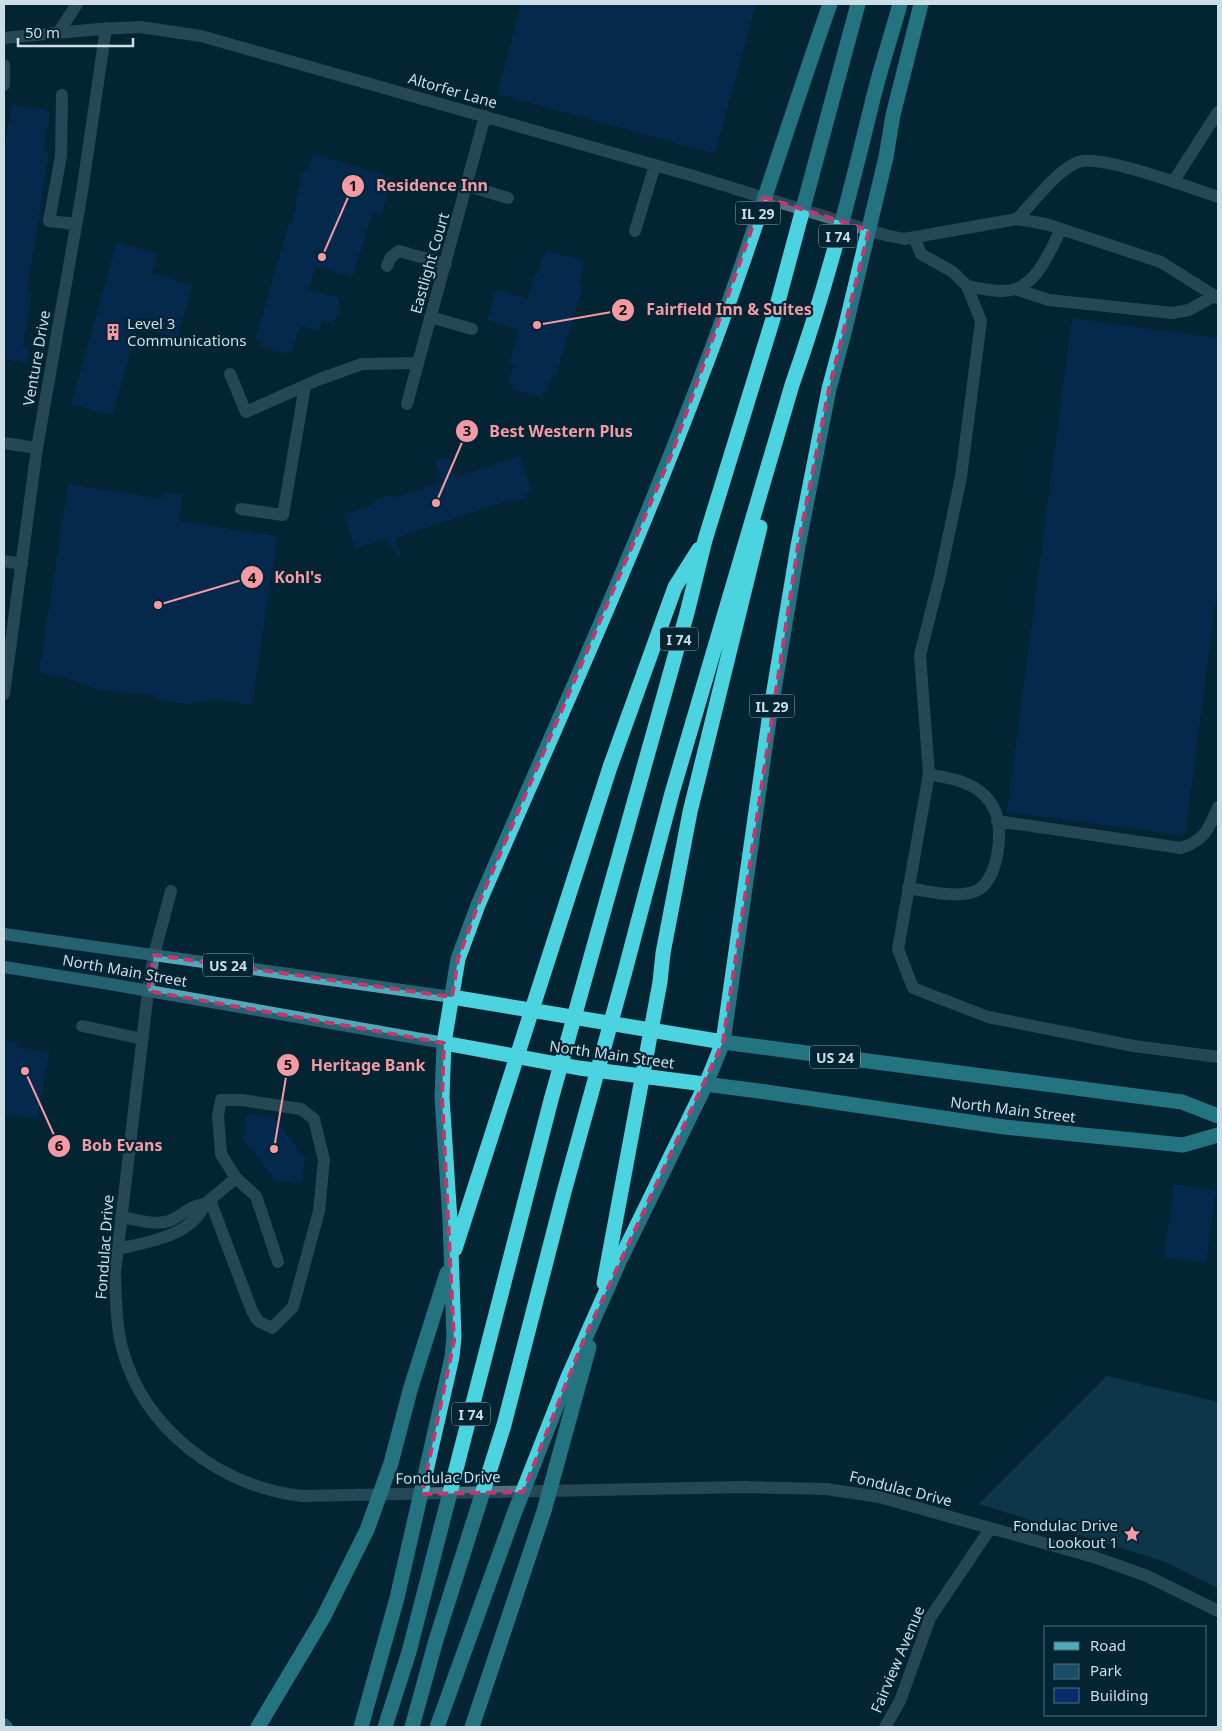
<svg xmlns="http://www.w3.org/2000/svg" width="1222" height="1731" font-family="'Noto Sans',sans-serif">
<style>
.green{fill:#194d66}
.building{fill:#072d6e}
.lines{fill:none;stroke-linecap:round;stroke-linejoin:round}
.minor{stroke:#507182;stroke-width:12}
.major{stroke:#4eacba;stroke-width:12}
.highway{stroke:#4cd3e0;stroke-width:15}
.marked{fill:none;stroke:#c33670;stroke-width:4;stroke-dasharray:10 6;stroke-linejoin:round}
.labels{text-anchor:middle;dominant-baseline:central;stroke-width:4.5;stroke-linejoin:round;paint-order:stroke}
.shield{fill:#032433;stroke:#8fa6b1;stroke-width:1}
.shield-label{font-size:14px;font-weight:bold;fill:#cbdde7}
.street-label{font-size:15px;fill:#cbdde7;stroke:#032433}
.poi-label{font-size:15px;fill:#cbdde7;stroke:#032433;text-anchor:start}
.leader{fill:none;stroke:#f49aa4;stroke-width:2}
.callout-dot{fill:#f49aa4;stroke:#032433;stroke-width:2}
.mark-label{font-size:15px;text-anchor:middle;font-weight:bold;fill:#111}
.callout-label{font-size:16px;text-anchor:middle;font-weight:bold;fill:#f49aa4;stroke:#032433;stroke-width:4.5;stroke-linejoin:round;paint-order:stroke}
</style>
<rect width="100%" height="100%" fill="#032433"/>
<path class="green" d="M1107,1376L1218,1402V1588L1163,1561L979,1504Z"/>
<path class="building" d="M521,4H756L715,154L497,94Z
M12,104L50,111L44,152L49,153L27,292L31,293L23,347L30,348L27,363L4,359V150Z
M314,154L391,177L389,182L392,183L381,214L373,212L352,277L315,266L309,289L340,298L338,304H341L337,317H335L333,323L322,320L319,331L300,326L292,351L286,350L285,354L260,346L261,341L255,340L289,223L292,224L302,172L304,173L306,167L308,168Z
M117,242L157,254L152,273L193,285L177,338L138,326L112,416L71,404Z
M547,251L583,260L581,266H584L579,284L583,286L556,376L552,375L547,392L544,391L542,398L512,389L513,384L508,382L514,364L509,363L519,330L487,320L496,289L527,299L536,273H538L543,255L546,256Z
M1072,318L1218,338V585L1185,836L1007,812Z
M448,456L455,477L520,456L532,492L526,494L528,497L514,502L513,499L396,538L401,561L385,539L355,549L344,514L374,504L372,501L392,495L393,498L442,482L435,460Z
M68,484L165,499L166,492L183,495L179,521L277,536L252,705L212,699V701L193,702V705L158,700V696L91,689L92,687L73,681V679L39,673Z
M4,1040L18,1042L17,1047L49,1052L37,1119L4,1114Z
M246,1114L268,1117L271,1114L307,1161L304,1163L302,1184L282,1181L278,1184L241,1137L245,1135Z
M1174,1184L1216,1190L1206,1263L1164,1257Z"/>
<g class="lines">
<path class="minor" d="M58,33L77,4
M4,38L99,29L140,27L201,36L697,177L885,235L904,239L1017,219L1046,224L1161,262L1218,298
M4,65V85
M62,95L61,156L49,221L76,224
M1173,182L1218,112
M468,186L508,198
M1017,219C1034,202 1056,171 1078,162C1100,153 1193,189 1218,197
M635,231L655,165
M914,237L921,254L953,272L967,286L981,321L961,477L940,576L920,655L929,774L898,949L913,988L988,1017L1134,1046L1218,1057
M387,266L391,257L399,251L446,264
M967,286C978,288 990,291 1001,291C1035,292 1048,255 1061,229
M1018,290L1049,300L1172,313L1189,310L1214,296
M430,317L472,329
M230,374L246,412L320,379L362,364L418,363
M407,404L485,116
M4,443L37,448
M241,509L283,515L305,386
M4,561L22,564
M4,694L37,448L82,192L106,28
M997,821L1181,848C1205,840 1209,829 1218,807
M908,888C930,891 955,899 976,891C998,882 1004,831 995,811C993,806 988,799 985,796C970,780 949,779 929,774
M171,891L154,955L148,991L115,1273C116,1298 116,1324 122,1348C144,1430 221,1487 302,1496L744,1487L826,1489L879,1497L1094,1557L1147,1576L1218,1611
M82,1026L143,1039
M210,1200L252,1311L258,1321L272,1328L293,1307L319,1211L324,1160L314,1119L301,1109L242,1100H221L218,1116L221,1154L236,1178
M205,1204L236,1178L256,1196L278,1262
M118,1249C148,1242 192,1236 205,1204C191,1205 182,1216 169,1221C155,1226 135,1219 121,1217
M885,1727L900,1701L930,1618L990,1529"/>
<path class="major" d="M4,934L452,997
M4,967L104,983L444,1043
M4,1724L7,1727"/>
<path class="highway" d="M452,997L723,1042L1182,1102L1218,1116
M444,1043L579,1068L759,1091L1004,1127L1183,1145L1218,1135
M455,1249L610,767L675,587L699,549
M604,1283L660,982L663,953L690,812L760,527
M258,1727L323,1618L367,1530L391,1463L411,1387L447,1273
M361,1727L397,1598L452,1357L454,1337L450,1221L442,1097L444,1043L458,959L478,905C553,732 631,561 698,385C747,260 785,131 830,4
M385,1727L409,1652L551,1100L687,613L705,540L776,309L858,4
M412,1727L436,1640L504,1425L564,1192L624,975L672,793L792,385C825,292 849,198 872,103C880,69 891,37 900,4
M437,1727L514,1514L568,1377L620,1260L706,1084L723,1042L769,720L798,546L829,389L845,329L886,157L893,115L921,4
M472,1727L544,1511L589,1347"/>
</g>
<path d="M0 0H1222V1731H0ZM763,197L869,230L829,389L798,546L723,1042L584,1339L523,1492L422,1494L454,1341L442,1097L444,1043L148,991L154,955L452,997L458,959L478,905L672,453Z" fill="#032433" fill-opacity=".55" fill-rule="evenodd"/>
<path class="marked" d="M763,197L869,230L829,389L798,546L723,1042L584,1339L523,1492L422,1494L454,1341L442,1097L444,1043L148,991L154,955L452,997L458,959L478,905L672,453Z"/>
<defs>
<g id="building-bare" transform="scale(1.35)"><path d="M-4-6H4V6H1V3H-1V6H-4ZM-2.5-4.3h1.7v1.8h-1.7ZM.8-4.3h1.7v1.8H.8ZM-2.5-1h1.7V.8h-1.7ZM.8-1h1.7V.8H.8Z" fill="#f49aa4" stroke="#032433" stroke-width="2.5" paint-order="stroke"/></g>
<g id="sight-bare" transform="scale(1.35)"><path d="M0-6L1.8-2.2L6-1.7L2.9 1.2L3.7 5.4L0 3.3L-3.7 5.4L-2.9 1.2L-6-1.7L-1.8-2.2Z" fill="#f49aa4" stroke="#032433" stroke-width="2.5" paint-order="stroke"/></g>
</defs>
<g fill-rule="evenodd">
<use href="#building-bare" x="113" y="332"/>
<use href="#sight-bare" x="1132" y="1534"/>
</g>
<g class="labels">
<g class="shield">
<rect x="735.5" y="201.5" width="45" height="23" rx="4"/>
<rect x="819" y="224.5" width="38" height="23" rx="4"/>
<rect x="660" y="627.5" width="38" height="23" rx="4"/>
<rect x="749.5" y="694.5" width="45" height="23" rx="4"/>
<rect x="203" y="953.5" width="50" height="23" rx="4"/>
<rect x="810" y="1045.5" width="50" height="23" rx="4"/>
<rect x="452" y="1402.5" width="38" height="23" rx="4"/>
</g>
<g class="shield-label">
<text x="758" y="213">IL 29</text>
<text x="838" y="236">I 74</text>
<text x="679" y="639">I 74</text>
<text x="772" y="706">IL 29</text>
<text x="228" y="965">US 24</text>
<text x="835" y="1057">US 24</text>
<text x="471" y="1414">I 74</text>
</g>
<g class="street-label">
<text transform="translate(453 90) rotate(16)">Altorfer Lane</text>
<text transform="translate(429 263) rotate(-74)">Eastlight Court</text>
<text transform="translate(36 358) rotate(-80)">Venture Drive</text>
<text transform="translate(125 970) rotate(10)">North Main Street</text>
<text transform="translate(612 1054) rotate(8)">North Main Street</text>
<text transform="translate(1013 1109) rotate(7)">North Main Street</text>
<text transform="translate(104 1247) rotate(-86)">Fondulac Drive</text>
<text transform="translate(448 1477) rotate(-1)">Fondulac Drive</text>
<text transform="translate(901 1488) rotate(14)">Fondulac Drive</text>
<text transform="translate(897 1659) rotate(-67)">Fairview Avenue</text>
</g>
<g class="poi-label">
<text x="127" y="323">Level 3<tspan x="127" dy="17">Communications</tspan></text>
<text x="1118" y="1525" text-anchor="end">Fondulac Drive<tspan x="1118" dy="17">Lookout 1</tspan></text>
</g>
</g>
<path class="leader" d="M322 257L353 186M537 325L623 310M436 503L467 431M158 605L252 577M274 1149L288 1065M25 1071L59 1146"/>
<g class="callout-dot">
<circle cx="322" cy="257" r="5"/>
<circle cx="537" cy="325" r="5"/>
<circle cx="436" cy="503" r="5"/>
<circle cx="158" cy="605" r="5"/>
<circle cx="274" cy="1149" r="5"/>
<circle cx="25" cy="1071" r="5"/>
<circle cx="353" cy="186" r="12"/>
<circle cx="623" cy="310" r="12"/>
<circle cx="467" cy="431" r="12"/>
<circle cx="252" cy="577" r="12"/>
<circle cx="288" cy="1065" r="12"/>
<circle cx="59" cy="1146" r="12"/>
</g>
<g class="mark-label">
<text x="353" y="191">1</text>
<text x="623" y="315">2</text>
<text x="467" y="436">3</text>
<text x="252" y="583">4</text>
<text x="288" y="1070">5</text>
<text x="59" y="1151">6</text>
</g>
<g class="callout-label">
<text x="432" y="191">Residence Inn</text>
<text x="729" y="315">Fairfield Inn &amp; Suites</text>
<text x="561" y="437">Best Western Plus</text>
<text x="298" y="583">Kohl's</text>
<text x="368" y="1071">Heritage Bank</text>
<text x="122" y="1151">Bob Evans</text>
</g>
<rect width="1222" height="1731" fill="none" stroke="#cbdde7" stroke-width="10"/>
<rect x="1044" y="1626" width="162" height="90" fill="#032433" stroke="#536e7b"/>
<rect x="1054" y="1642" width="25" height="8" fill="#4eacba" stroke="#536e7b"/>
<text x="1090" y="1651" font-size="15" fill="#cbdde7">Road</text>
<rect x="1054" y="1664" width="25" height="15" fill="#194d66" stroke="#536e7b"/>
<text x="1090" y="1676" font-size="15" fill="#cbdde7">Park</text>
<rect x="1054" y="1688" width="25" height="15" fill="#072d6e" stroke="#536e7b"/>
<text x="1090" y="1701" font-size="15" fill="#cbdde7">Building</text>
<path d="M18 38v8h115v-8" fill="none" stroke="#cbdde7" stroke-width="2.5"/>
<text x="25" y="38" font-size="15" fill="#cbdde7" stroke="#032433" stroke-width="4" paint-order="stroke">50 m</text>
</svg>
